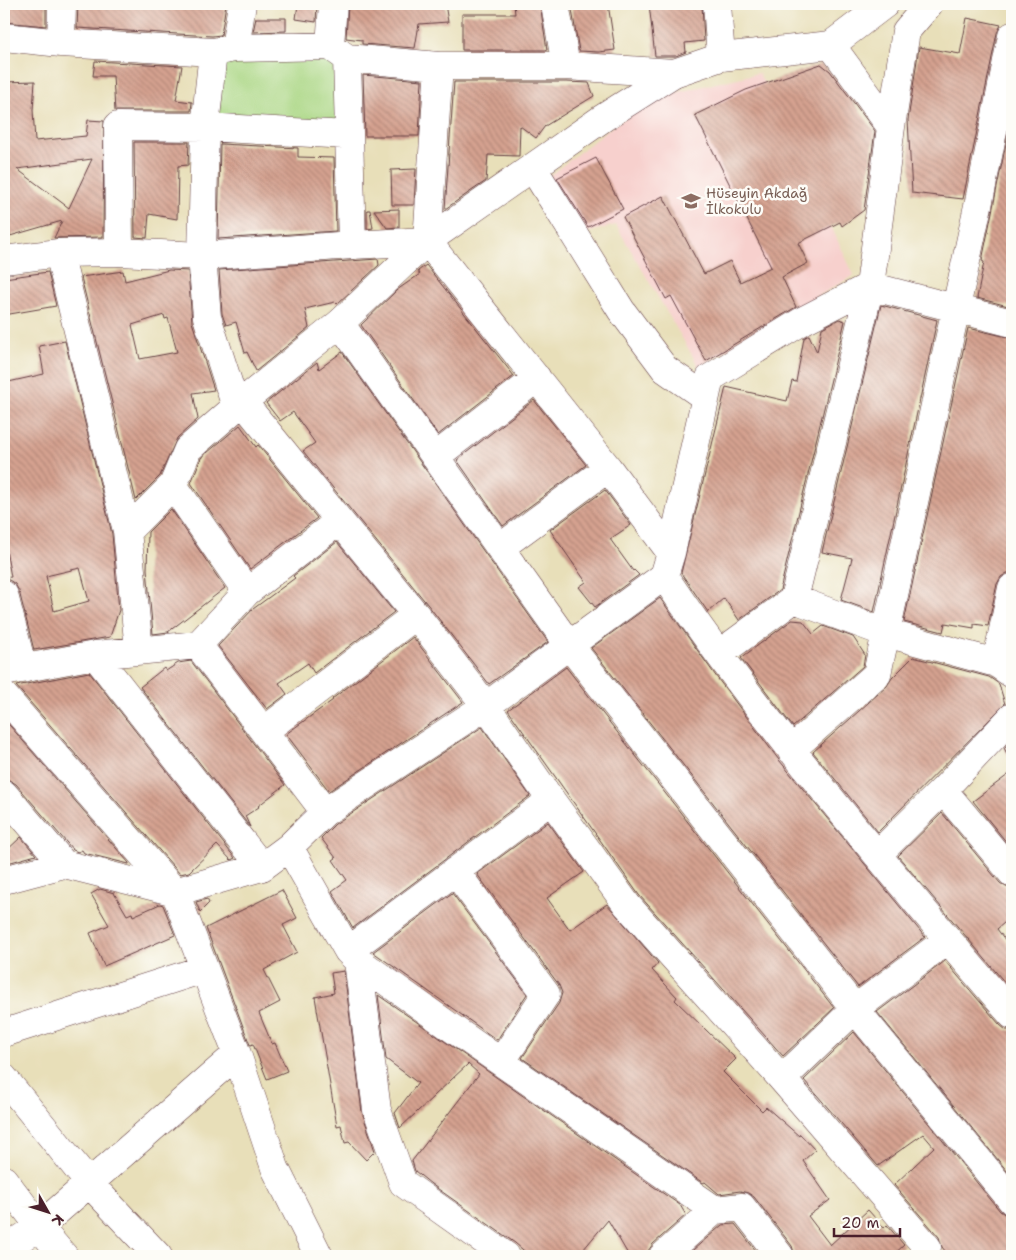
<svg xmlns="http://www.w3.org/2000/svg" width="1016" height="1260" font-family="'Shantell Sans',sans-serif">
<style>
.built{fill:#f7d0cd}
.green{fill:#a9d682;stroke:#7a7a56}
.building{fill:url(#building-back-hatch);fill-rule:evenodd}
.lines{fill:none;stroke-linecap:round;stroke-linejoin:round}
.minor-casing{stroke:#623c40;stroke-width:29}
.major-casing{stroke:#623c40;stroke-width:29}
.minor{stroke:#fff;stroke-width:28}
.major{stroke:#fff;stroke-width:28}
.labels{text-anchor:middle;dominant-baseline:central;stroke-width:5;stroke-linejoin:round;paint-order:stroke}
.education-label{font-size:14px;fill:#785e54;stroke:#fdfcf7;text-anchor:start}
</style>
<defs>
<pattern id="building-back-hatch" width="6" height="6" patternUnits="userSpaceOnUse" patternTransform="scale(1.25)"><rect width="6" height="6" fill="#d5a290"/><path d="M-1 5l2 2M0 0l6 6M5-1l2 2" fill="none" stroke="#af8376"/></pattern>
</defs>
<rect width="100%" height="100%" fill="#fdfcf7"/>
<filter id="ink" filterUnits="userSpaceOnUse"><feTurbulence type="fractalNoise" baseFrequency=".02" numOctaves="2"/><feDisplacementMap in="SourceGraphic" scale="10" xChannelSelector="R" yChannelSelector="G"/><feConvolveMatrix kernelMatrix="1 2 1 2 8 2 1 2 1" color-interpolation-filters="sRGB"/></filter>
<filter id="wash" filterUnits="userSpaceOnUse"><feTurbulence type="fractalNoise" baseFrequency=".0096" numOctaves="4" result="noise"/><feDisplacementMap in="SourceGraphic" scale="20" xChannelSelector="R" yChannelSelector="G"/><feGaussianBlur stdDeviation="1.12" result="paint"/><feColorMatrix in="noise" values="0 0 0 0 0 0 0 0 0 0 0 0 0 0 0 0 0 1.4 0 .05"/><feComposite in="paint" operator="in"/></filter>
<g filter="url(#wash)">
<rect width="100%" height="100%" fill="#e8dfb9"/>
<path class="built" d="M759,73L854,275L699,367L616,225L582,234L548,177L614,125L661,96Z"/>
<path class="green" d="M223,57L335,58L337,123L219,115Z"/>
<g id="blocks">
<path class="building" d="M4,4H46V26L4,22Z
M78,4H226L221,35L212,36L77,28Z
M298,4H317L316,22L296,19Z
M348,4H445L448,22L419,24L415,48L362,44V40L346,38Z
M514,4H540L547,50H462V14H515Z
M571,4H608L615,50L599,52L579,51Z
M649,4H702L704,41L685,43L686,52L676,56H655Z
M256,18H286V31L253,32Z
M967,18L1001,25L997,33L963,199L912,193L908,120L919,47L960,54Z
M95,61L182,66L176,100L192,102L191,111H115L113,76H93Z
M821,64L830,71L875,131L864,210L842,226L840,222L798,243L808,263L782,277L796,307L706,361L671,296L666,299L623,217L663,196L704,274L730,261L740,282L771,267L695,115L746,90Z
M363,75L422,80L419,136H365Z
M35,81L33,110L35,141L86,136L88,120L104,121L103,237L54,238L62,221L10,236L4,198V82ZM92,159L69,208L17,169Z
M454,82H566L589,83L594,96L545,126L536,138L520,126L519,156L488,155L486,181L445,209Z
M1012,114V307L977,298L984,262L982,261Z
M134,142H189L188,165L178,166L177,219L149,214L147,238L135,237Z
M220,144L298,148V157L334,158L336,231L218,239Z
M596,158L623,209L588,227L557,178Z
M416,169L414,205H392L391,170Z
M399,209V227L387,228L374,210Z
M367,210H370L373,228L367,229Z
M378,259L379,265L337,304L335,302L305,309L309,328L256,371L247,352L245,353L236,322L226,325L222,314L219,270Z
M426,265L514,376L438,435L361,325L397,290L420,274L418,271Z
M169,270L188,271L192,322L214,390L193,393L198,419L177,438L160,476L136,500L81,277L123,271L125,281ZM164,315L165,319L168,318L177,352L140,359L132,325Z
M48,272L56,306L4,315V278Z
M881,305L937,320L874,612L841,600L852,558L822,552Z
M839,319L845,321L780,590L739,620L724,598L708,612L681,573L726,387L787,401L792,381L796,382L804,338L809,335L817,352L822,328Z
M968,328L1012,338V573H1007L1001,577L997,584L988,626L974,624V628L945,623L943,632L904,622Z
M65,341L112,534L119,610L110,637L34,650L19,591L15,584L9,580H4V578L11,577L4,539V383L44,374L39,346ZM80,568L89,601L54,611L46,576Z
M342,352L548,642L489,684L428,605L303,451L315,443L293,412L280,421L266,403L317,362L319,369Z
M534,400L586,465L503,526L457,460Z
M240,425L256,447L258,445L317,518L250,569L191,483L201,458Z
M605,490L631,525L610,539L633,571L634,570L639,575L595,607L579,587L586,582L550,530Z
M171,509L225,588L168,632L153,634L147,569L148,532Z
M337,542L394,612L314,673L308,663L279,683L287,694L267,709L218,646L253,609L295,578L293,576Z
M660,598L718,679L779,760L925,937L858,987L591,648Z
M792,620L803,621L813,634L823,626L853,637L865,655L863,666L793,727L741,658Z
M413,637L463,702L329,791L286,734L333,700L332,699Z
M913,657L989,677L999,684L1005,704L878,832L813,752L887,686L892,678Z
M191,661L285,785L258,806L259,807L245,816L250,827L140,687L164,668L166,671L178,663Z
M566,667L834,1008L783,1056L639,895L508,710Z
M89,672L235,858L231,860L217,845L189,872L180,874L16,686Z
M4,719L129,863V864L84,853L82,850L78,852L73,850L16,784L4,777Z
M482,727L530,796L353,928L332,891L347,880L333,860L336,858L321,838L335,824Z
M1012,739V763L1004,748Z
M1012,772V849L973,801Z
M942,813L1000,883L1006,887L1012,888V916L997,929L1012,949V991L898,856Z
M548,822L584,872L547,898L570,930L607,904L658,963L652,970L677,997L675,1000L736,1059L723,1072L762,1111L766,1107L799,1136L800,1134L815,1150L803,1161L830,1200L808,1216L830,1245L868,1210L884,1228L887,1225L904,1245L892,1256H795L792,1246L754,1197L748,1193L740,1191L719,1194L705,1182L703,1183L522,1058L559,1003L562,993L559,985L477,874Z
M21,837L36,855L4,864V853Z
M100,889L114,893L127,915L132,913L133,916L160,904L163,905L175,935L104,966L90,933L109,925L91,894Z
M282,890L297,918L283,925L297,952L264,970L280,1002L259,1013L272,1044L275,1043L287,1071L267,1079L253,1044L250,1045L206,928Z
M452,893L527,994L497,1040L373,952Z
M207,899L209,903L200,912L196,902Z
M945,961L1000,1025L1006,1030H1012V1177L877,1012Z
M344,971L362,1112L375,1151L366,1160L349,1142L345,1143L341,1125L337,1126L315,997L334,993L331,973Z
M378,995L680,1205L686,1215L653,1244L648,1251V1256H629L608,1220L578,1256H530L515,1243L431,1184L415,1171L412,1161L479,1074L468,1064L400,1128L395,1113L418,1083L386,1059Z
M854,1032L1000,1211L1006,1215L1012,1216V1256H949L942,1247L939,1237L894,1185L934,1147L923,1134L878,1166L804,1080Z
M735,1224L760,1256H686L722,1225Z"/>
</g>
</g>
<g filter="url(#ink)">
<use href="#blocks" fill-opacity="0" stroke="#623c40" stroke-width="1"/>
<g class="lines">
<g class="minor-casing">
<path id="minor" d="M555,4L566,66
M717,4L721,57
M4,37L61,43L213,52L235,48L330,46L347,58L439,66H566L674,73
M61,43L62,4
M831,45L891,127
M330,46L333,4
M235,48L242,4
M213,52L205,127L202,256L207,317L236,407
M347,58L352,245
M533,168L621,310L665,369L705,397
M427,241L608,468L671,553
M119,252L118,126L205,127L348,135
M59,253L127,531
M340,323L569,645L855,1009L1012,1201
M1012,323L870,286L804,320L710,378L671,553L664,576C721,661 784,742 849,821C903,886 957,951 1012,1015
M243,402L416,615L486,706L551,800L627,905L782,1079L927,1247
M435,457L537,378
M173,485L247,592
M501,547L608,468
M1012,588L996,663L1012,674
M4,595L23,669
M794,599L886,633L996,663
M198,645L247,592L339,521
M139,650L127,531L173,485L188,449L236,407L340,323L427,241L439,66
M719,654L794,599L870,286L891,127L906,31L929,4
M95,655L262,867
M4,672L95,655L198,645L325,812L289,847L348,951L358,961L446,1024L715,1210
M4,696L175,892L237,1054L275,1168L319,1256
M264,731L416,615
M791,750L877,674L979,201L1012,36
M943,790L1012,873
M4,794L64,864
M325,812L486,706L664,576
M877,855L943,790L1012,717
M455,871L546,994L501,1062
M4,880L64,864L175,892L262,867L289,847
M348,951L551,800
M358,961L377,1110L403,1183L506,1256
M4,1033L204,969
M4,1078L89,1183L158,1256
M782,1079L855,1009L947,940
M4,1180L50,1240L64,1256
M4,1250L39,1227L237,1054
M663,1256L715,1210L742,1207L780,1256"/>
</g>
<g class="major-casing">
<path id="major" d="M4,260L59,253L119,252L202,256L352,245L427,241L603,118L674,73L721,57L831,45L885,4"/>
</g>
<use href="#minor" class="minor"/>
<use href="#major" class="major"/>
</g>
</g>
<defs>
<g id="school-bare" transform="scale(1.5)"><path d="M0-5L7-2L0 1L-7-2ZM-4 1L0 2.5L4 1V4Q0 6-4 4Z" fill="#8d6e63" stroke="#fdfcf7" stroke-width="2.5" paint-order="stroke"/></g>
</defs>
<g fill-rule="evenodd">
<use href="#school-bare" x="691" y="201"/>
</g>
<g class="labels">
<g class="education-label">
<text x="706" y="193">Hüseyin Akdağ<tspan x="706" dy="16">İlkokulu</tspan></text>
</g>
</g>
<rect width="1016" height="1260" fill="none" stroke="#fdfcf7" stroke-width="20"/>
<g transform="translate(48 1212) rotate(129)" stroke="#fdfcf7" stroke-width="4" paint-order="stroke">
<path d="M0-4L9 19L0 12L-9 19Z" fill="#4a1f2b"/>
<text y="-8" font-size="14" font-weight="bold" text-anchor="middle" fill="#4a1f2b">K</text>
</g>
<path d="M834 1228v8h66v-8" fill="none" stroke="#4a1f2b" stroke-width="2.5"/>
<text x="841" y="1228" font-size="15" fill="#4a1f2b" stroke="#fdfcf7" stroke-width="4" paint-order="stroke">20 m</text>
</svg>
